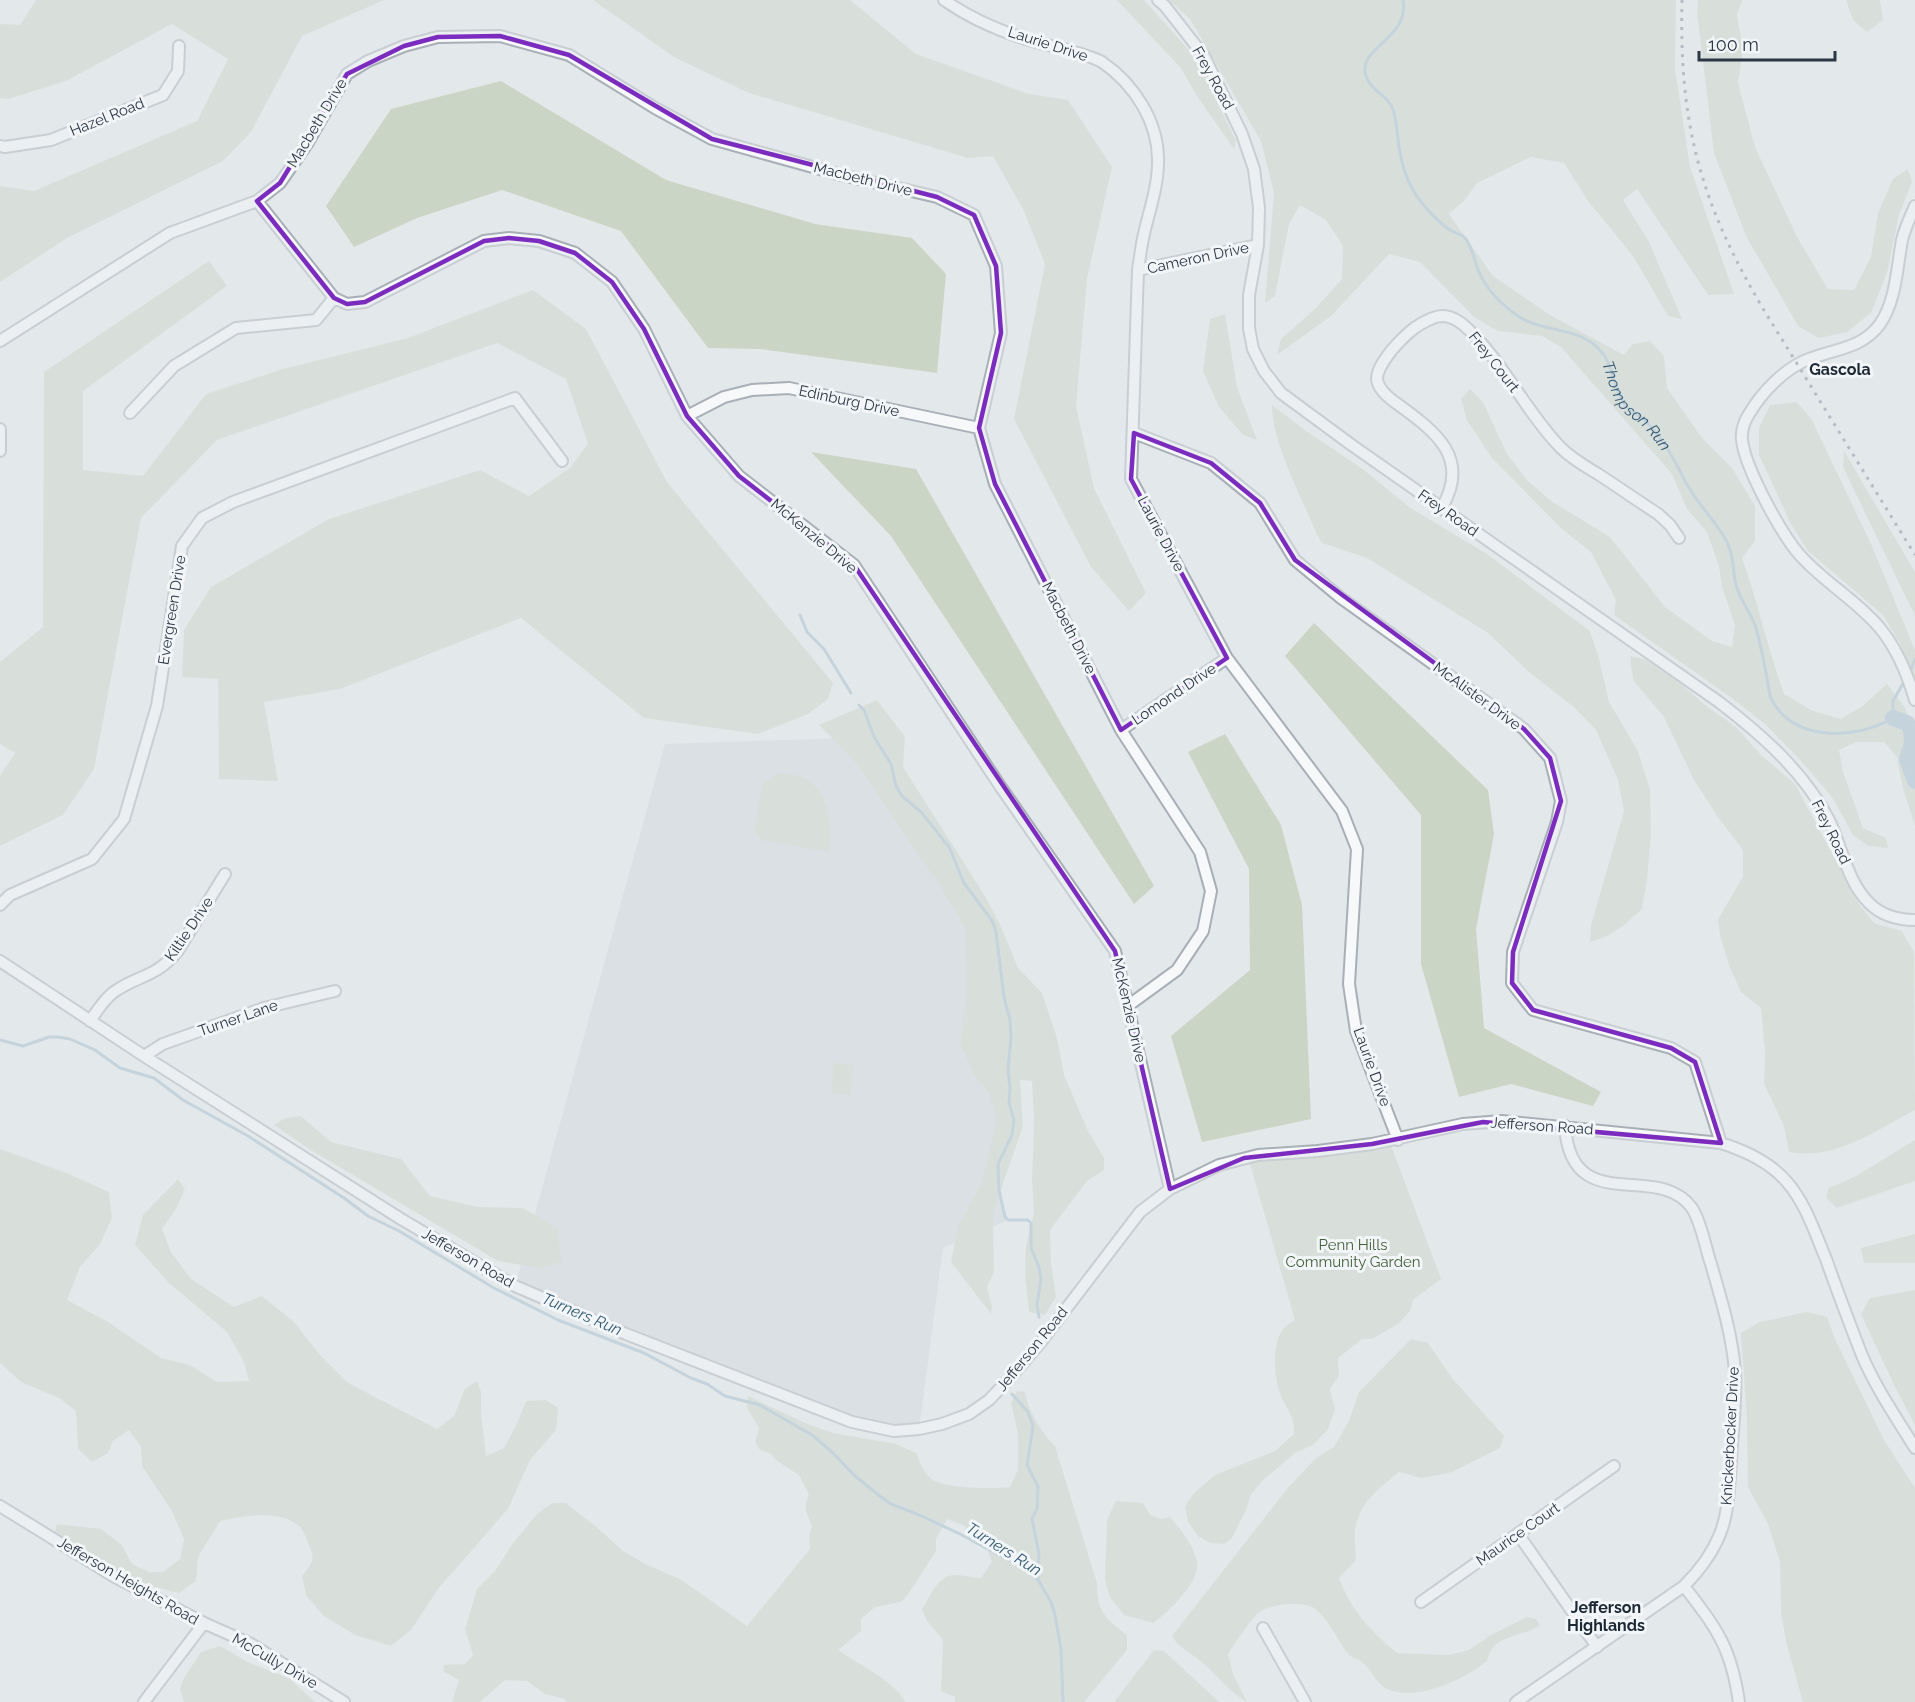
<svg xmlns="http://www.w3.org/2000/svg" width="1915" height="1702" font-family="Raleway,sans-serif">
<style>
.built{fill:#d1d7dd}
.green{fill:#cbd5c5}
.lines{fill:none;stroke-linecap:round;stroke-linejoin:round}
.stream{stroke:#9fbaca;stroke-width:3}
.river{stroke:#9fbaca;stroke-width:16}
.minor-casing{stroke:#a8afb6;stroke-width:14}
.minor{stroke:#f6f8f9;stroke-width:10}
.rail{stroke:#7d8995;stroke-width:3;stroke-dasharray:3 6;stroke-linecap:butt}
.marked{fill:none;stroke:#7b2cbf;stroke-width:4.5;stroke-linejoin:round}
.labels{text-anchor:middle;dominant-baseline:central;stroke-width:6;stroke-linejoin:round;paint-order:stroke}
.street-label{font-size:15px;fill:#2b3744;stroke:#f3f6f8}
.park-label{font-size:15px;fill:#455f39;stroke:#f3f6f8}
.neighbourhood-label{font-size:16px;font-weight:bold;fill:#1d2835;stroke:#f3f6f8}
.water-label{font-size:16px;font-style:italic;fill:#355c77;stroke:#f3f6f8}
</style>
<rect width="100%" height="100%" fill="#e3e8eb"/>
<path class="built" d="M874,737L996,933L999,1190L1008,1220L943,1248L919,1429L867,1426L515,1286L665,744Z"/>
<path class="green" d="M36,0H384L302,36L251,132L223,161L67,238L0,282V186L34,191L197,121L228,59L172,24L66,81L8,99L0,98V24L20,25Z
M593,0H850L916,54L1029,94L1068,100L1112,167L1087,279L1076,406L1094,488L1146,593L1129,611L1091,567L1014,419L1045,264L1023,209L993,156L968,158L749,93L674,57Z
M1117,0H1144L1188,49L1202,70L1236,141L1234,149L1199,99L1180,67Z
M1169,0H1676L1675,69L1690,167L1734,294L1708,295L1637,189L1623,200L1649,242L1682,319L1668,316L1633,256L1588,201L1564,163L1531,157L1477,183L1464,201L1449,214L1493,276L1550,315L1624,355L1633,344L1650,341L1664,356L1667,388L1702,438L1732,468L1755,506V541L1742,558C1758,603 1768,649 1784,694L1813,711L1841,719L1864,705L1887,684L1905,708L1915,738V826L1903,789L1897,757L1884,742H1856L1839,750L1843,772L1863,828L1886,838L1888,848L1868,846L1853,835L1832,797L1802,762L1766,725L1733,699L1614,615L1616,600L1591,552L1562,529L1492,458L1467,420L1461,399L1470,389L1483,402L1507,454L1527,480L1551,501L1610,537L1665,607L1712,641L1732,647L1735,625L1722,587L1719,566L1707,532L1687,509L1672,474L1561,347L1542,336L1498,331L1474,317L1420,262L1389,254L1331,316L1277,355L1281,339L1315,309L1342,279L1343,246L1326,220L1300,205L1289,224L1275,296L1265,303L1274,193L1261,141L1190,19Z
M1698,0H1742L1737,15L1743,50L1738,83L1755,147L1797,237L1828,289L1854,290L1871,257L1878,213L1893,179L1908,169L1912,182L1899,215L1887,273L1871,313L1847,332L1819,338L1798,326L1746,236L1714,153L1697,12Z
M1846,0H1880L1883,20L1867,32L1853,20Z
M501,81L666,180L815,224L912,238L946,274L937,373L760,349L708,348L621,231L502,190L417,218L354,247L326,206L391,109Z
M209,261L227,286L83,391V470L143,476L206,394L283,369L408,338L533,290L586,329L667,482L833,683L828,699L808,714L758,734L644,718L521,618L340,689L264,702L278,781L219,779L218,679L182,677L184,630L211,587L329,519L480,470L529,496L570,468L588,444L566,379L497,343L217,440L141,518L94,769L63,815L0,846V776L15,753L0,744V662L43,627L44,372Z
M1225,314L1237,387L1257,440L1243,435L1219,407L1203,371L1210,319Z
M1797,402L1812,420L1871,544L1915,650V681L1900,644L1883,615L1807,550L1791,524L1759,455V428L1770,405Z
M1272,405L1305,430L1364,470L1409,507L1487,554L1590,631L1599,659L1609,702L1638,751L1650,790L1651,835L1647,880L1642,909L1622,927L1605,937L1590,942L1591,925L1624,811L1618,780L1596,730L1575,708L1529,672L1488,633L1367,558L1322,543L1316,533C1301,495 1272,444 1272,405Z
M1844,451L1915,572V616L1843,467Z
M811,452L916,469L1154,886L1134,904L891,536Z
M1314,623L1488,790L1494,834L1476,929L1484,1028L1601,1092L1593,1106L1511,1084L1459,1097L1421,964V815L1285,656Z
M1630,656L1644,659L1677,681L1709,708L1736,727L1761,755L1795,784L1859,904L1874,923L1902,931L1914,952L1915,1110C1876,1130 1835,1161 1789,1152L1784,1126L1764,1084L1765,1052L1761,1008L1741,992L1730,968L1720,936L1718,919L1743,877V850L1720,820L1694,780L1664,717L1633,680Z
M877,700L905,737L903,767L985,896L1001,927L1018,968L1042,993L1057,1038L1064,1075L1088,1131L1104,1158V1170L1087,1181L1050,1230L1051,1263L1056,1297L1045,1315L1029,1312L1025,1275L1026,1246L1034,1213L1032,1179L1034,1126L1032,1081L1020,1080L1023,1126L993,1212L994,1272L987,1287L992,1307L991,1314L951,1262L958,1226L982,1182L996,1120L990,1094L975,1077L960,1043L967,995L965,928L939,884L853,759L819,725Z
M1225,734L1281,825L1302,905L1311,1119L1202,1142L1171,1036L1250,970L1249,869L1188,752Z
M779,773C825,773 835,813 830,852L760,840L754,829L762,785Z
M833,1063L853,1064L851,1095L832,1094Z
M301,1116L331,1142L401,1159L430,1196L478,1207L523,1208L558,1228L561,1262L541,1268L498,1261L309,1149L274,1125L285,1118Z
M1915,1140V1181L1837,1208L1826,1198L1829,1188L1856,1176Z
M1391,1145L1441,1279L1413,1300L1410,1311L1398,1324L1372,1339H1362L1338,1358L1339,1376L1330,1389L1335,1410L1328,1429L1313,1445L1295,1453L1262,1481L1250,1496L1247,1508L1232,1538L1224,1544L1211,1543L1199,1537L1188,1522L1185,1506L1195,1492L1215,1475L1275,1451L1294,1434C1294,1415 1288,1412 1281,1396C1274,1380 1271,1342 1284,1328C1287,1325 1291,1322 1295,1320L1248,1157L1282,1154L1306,1157Z
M0,1149L64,1172L109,1192L112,1218L100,1244L80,1267L67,1300L108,1322L161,1358L190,1365L217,1382L249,1381L244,1362L227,1332L169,1283L135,1245L143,1215L178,1179L185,1189L176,1209L162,1229L171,1252L191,1279L234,1307L262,1296L294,1322L319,1354L348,1383L437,1429L454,1416L465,1389L477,1381L481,1392V1414L486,1456L504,1448L516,1426L526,1401L546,1400L558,1408L556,1430L530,1460L508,1509L438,1589L411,1630L391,1646L355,1635L324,1616L306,1595L302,1576C313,1563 316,1558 308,1543C306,1538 303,1529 299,1526C280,1509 242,1516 220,1521L198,1557L196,1581L179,1593C133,1584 94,1557 55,1532L57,1524L101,1529L122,1545L132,1564L149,1572H163L180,1559L184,1539L172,1511L142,1466L141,1447L129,1430L113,1441L108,1453L92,1462L78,1449L76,1411L59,1398L21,1382L0,1363Z
M1915,1234V1263H1864L1861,1248Z
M1915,1290V1425L1895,1387L1861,1314L1870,1298Z
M1807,1312L1827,1317L1835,1339L1884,1440L1915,1488V1702H1803L1787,1646L1781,1613L1780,1562L1768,1524L1748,1487L1747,1420L1741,1333L1760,1322Z
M1411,1339L1428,1343L1452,1378L1504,1436L1500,1448L1452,1472L1434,1476L1421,1478L1399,1472C1380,1487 1358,1504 1355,1531C1354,1540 1356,1551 1356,1560L1339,1578C1352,1611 1369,1630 1397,1653L1449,1655L1469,1650L1491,1635L1527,1617L1536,1619L1540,1625C1521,1639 1493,1633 1487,1661C1464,1680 1417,1702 1387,1689C1376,1683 1371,1669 1362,1662C1357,1658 1351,1658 1347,1653C1337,1639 1328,1618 1314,1608C1304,1601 1272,1604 1261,1611C1252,1616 1235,1644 1228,1654L1233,1674L1247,1702C1230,1693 1219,1677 1204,1664C1194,1654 1179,1649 1172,1636L1287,1489L1316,1458L1334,1447L1349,1421L1359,1392Z
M1017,1391L1025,1392C1028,1411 1041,1432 1055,1446L1097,1583C1097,1612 1105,1618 1127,1635V1650L1084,1702H955V1697L941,1691L943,1640L927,1621L922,1609C929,1598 938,1576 953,1575C959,1574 972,1578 981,1578L992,1562L984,1539L963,1525L947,1519L936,1539V1551L909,1593L901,1602L875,1607L861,1619V1631L838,1650C862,1667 889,1677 906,1702H566L565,1699L545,1694L527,1681L505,1680L480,1702H452L459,1680L444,1672L443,1665L465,1664L473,1655L465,1629L477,1589L495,1571L513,1543L537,1514L552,1503H566L600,1530L623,1551L645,1564L680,1579L747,1626L810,1549L809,1536L812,1526C807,1513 802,1508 809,1495L799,1475L777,1461L771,1454L760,1450L755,1442L759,1428L747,1408L748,1396L805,1423L833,1433L896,1444L916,1453C920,1462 923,1471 930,1478C943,1489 993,1489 1010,1487L1018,1470V1434L1011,1403Z
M1116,1501L1143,1503L1150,1515L1161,1519L1170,1517C1181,1530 1193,1544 1197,1561C1201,1582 1168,1612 1153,1623L1124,1615L1110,1597L1105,1580L1107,1520Z
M220,1646L248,1662L290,1679L315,1702H184L180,1689L184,1678L201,1652Z
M1154,1650L1164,1651L1219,1702H1114Z"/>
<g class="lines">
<g class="stream">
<path id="s1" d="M1403,0C1410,40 1356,47 1366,76C1371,91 1386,94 1392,107C1397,119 1397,134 1399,147C1401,160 1406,178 1413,190C1421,204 1437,221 1450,230C1455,233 1462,234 1465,238C1473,248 1474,261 1479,272C1487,290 1502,305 1518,316C1543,333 1578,326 1600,350C1614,365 1612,387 1624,403C1628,410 1635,413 1641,417C1650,424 1658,435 1665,445C1677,462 1684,483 1697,500C1708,515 1720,527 1728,544C1735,559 1732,574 1737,588C1741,601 1750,612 1755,625C1762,648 1766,672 1770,696C1790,743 1856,740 1893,718V701L1905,680"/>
<path d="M800,615L807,632L824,649L851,693"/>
<path d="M1910,672L1915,659"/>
<path d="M859,705L864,710L874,737L891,764L896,786L902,796L921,812L949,847L964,883L993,922L996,933L1004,997L1010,1020L1011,1038L1008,1070L1010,1089L1009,1103L1014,1120L1012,1135L998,1164L999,1190L1005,1217L1008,1220H1028L1031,1223V1248L1039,1267L1041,1279L1037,1305L1039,1317"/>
<path d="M0,1040L23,1046L49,1037H58L70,1039L95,1050L120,1068L154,1078L183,1100L248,1136L344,1198L368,1216L399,1231L494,1288L558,1320L644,1353L691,1378L707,1384L725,1396L760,1405L812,1435L833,1453L854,1475L881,1497L891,1504L917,1514L960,1534L1023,1568L1038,1580L1051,1602L1055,1615L1061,1649L1063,1702"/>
<path d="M1012,1394L1028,1412L1033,1426L1027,1465L1038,1487L1037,1509L1032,1519L1039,1554L1038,1580"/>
</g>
<path class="river" d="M1893,718L1907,723L1911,730L1912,744L1907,759L1915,781"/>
<g class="minor-casing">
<path id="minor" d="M944,0C971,19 1004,33 1036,42C1051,46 1091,55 1102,62C1134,84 1159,122 1158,162C1158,187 1149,211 1144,234C1141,246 1140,258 1138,270L1131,479L1227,658L1342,811L1357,849L1349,984L1356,1031L1398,1140
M1158,0L1165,6L1204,56L1242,134L1254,169L1259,208L1258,245L1249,295V328L1253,349L1264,371L1281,393L1353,446L1719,702C1762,735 1804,772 1829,820C1842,847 1847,881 1869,903C1881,915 1898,920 1915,920
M0,146L5,147L51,140L163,95L178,71L179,46
M257,201L334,298L347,304L365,302L484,241L509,238L539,241L575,253L612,282L644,329L687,416L739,476L854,565L1000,786L1115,951L1170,1189
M1915,206C1910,217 1905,228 1902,240C1897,267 1896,301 1880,324C1863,348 1835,349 1809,359C1785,368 1762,392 1749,414C1744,422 1741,431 1742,440C1745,468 1780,531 1798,553C1822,581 1855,599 1879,627C1896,647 1908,676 1915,700
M1138,270L1258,245
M0,341L170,233L257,201L280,183L307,144L347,74L368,61L404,46L438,37L500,36L569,55L655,108L712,139L838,174L937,197L974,215L996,266L1001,333L979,428L995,484L1121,730L1200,852L1211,891L1203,931L1177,970L1129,1005
M130,413L174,366L236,328L316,320L334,298
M687,416L724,397L752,390L789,388L979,428
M0,429V451
M1134,433L1211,463L1260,503L1295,560L1341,598L1524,729L1550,758L1561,801L1557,822L1513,952L1512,983L1533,1010L1671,1048L1695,1062L1721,1143
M1441,509C1472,458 1435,431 1396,403C1389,398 1378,389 1377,379C1377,369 1385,359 1391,351C1404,336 1415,325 1433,318C1447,312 1459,320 1469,330C1505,365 1526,412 1561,448C1572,459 1585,466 1598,474C1618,487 1638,501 1658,514L1670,525L1679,538
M1121,730L1227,658
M0,905L10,895L92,859L124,819L157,706L182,546L202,518L233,502L515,398L562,461
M0,961L144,1056L401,1219L515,1286L626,1334L852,1422L894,1431L919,1429L942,1424L969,1414L989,1400L1011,1377L1040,1343L1140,1212L1170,1189L1219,1165L1258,1155L1318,1151L1372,1144L1463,1124L1502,1121L1721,1143C1746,1151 1770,1162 1787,1182C1806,1204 1815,1233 1826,1259C1837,1290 1849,1322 1861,1353C1875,1387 1896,1417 1915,1448
M90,1021C97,1011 104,999 114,992C138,975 155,978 177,952L225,874
M144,1056L163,1044L264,1008L335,991
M0,1506L115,1577L204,1623L251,1644L344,1702
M1518,1534L1597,1647
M1684,1586C1717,1629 1731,1647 1739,1702
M1421,1602L1614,1466
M1263,1628L1305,1702
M144,1702L204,1623
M1516,1702L1684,1586C1699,1571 1712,1554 1720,1534C1729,1512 1729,1486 1731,1462C1732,1432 1737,1401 1735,1371C1732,1334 1721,1299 1711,1264C1705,1247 1702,1224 1692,1208C1658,1160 1571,1219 1565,1126"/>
</g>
<use href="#minor" class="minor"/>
<path class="rail" d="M1682,0C1679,124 1700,201 1762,307L1915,555"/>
</g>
<path d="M0 0H1915V1702H0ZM500,36L569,55L712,139L937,197L974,215L996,266L1001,333L979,428L995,484L1121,730L1227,658L1131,479L1134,433L1211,463L1260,503L1295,560L1524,729L1550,758L1561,801L1513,952L1512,983L1533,1010L1671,1048L1695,1062L1721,1143L1483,1122L1372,1144L1244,1158L1170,1189L1115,951L854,565L739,476L687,416L644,329L612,282L575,253L539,241L509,238L484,241L365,302L347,304L334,298L257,201L280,183L347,74L404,46L438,37Z" fill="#e3e8eb" fill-opacity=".55" fill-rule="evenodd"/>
<path class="marked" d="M500,36L569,55L712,139L937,197L974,215L996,266L1001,333L979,428L995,484L1121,730L1227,658L1131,479L1134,433L1211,463L1260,503L1295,560L1524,729L1550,758L1561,801L1513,952L1512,983L1533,1010L1671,1048L1695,1062L1721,1143L1483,1122L1372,1144L1244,1158L1170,1189L1115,951L854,565L739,476L687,416L644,329L612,282L575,253L539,241L509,238L484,241L365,302L347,304L334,298L257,201L280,183L347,74L404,46L438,37Z"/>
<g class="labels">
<g class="street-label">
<text transform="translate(1048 44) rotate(18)">Laurie Drive</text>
<text transform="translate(1213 78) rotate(61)">Frey Road</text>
<text transform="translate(107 117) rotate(-22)">Hazel Road</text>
<text transform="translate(317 123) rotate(-59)">Macbeth Drive</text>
<text transform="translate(863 179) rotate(14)">Macbeth Drive</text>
<text transform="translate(1198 258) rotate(-12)">Cameron Drive</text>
<text transform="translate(1494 362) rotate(52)">Frey Court</text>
<text transform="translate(849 401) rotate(12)">Edinburg Drive</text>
<text transform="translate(1448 513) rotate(35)">Frey Road</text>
<text transform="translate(1161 534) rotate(62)">Laurie Drive</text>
<text transform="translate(814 536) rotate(40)">McKenzie Drive</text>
<text transform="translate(172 610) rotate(-81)">Evergreen Drive</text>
<text transform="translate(1069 628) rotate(63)">Macbeth Drive</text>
<text transform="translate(1174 694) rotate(-34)">Lomond Drive</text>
<text transform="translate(1477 696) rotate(36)">McAlister Drive</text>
<text transform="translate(1831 832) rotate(64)">Frey Road</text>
<text transform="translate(189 929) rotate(-56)">Kiltie Drive</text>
<text transform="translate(1129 1010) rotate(77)">McKenzie Drive</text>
<text transform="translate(238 1018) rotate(-19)">Turner Lane</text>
<text transform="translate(1372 1067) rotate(70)">Laurie Drive</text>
<text transform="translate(1542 1126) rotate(4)">Jefferson Road</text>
<text transform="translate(468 1258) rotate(30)">Jefferson Road</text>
<text transform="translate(1032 1349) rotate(-51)">Jefferson Road</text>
<text transform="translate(1730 1436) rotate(-87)">Knickerbocker Drive</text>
<text transform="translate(1518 1534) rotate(-35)">Maurice Court</text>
<text transform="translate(128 1581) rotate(30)">Jefferson Heights Road</text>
<text transform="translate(275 1661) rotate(30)">McCully Drive</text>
</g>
<g class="park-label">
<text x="1353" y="1245">Penn Hills<tspan x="1353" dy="17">Community Garden</tspan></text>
</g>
<g class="neighbourhood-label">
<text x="1840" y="369">Gascola</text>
<text x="1606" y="1607">Jefferson<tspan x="1606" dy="18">Highlands</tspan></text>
</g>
<g class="water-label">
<text stroke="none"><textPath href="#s1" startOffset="543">Thompson Run</textPath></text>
<text transform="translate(582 1314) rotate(23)">Turners Run</text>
<text transform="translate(1004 1549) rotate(32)">Turners Run</text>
</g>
</g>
<path d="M1699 51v9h136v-9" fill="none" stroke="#2b3744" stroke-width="3"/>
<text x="1708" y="51" font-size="18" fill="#2b3744" stroke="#f3f6f8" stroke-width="4.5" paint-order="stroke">100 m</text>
</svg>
